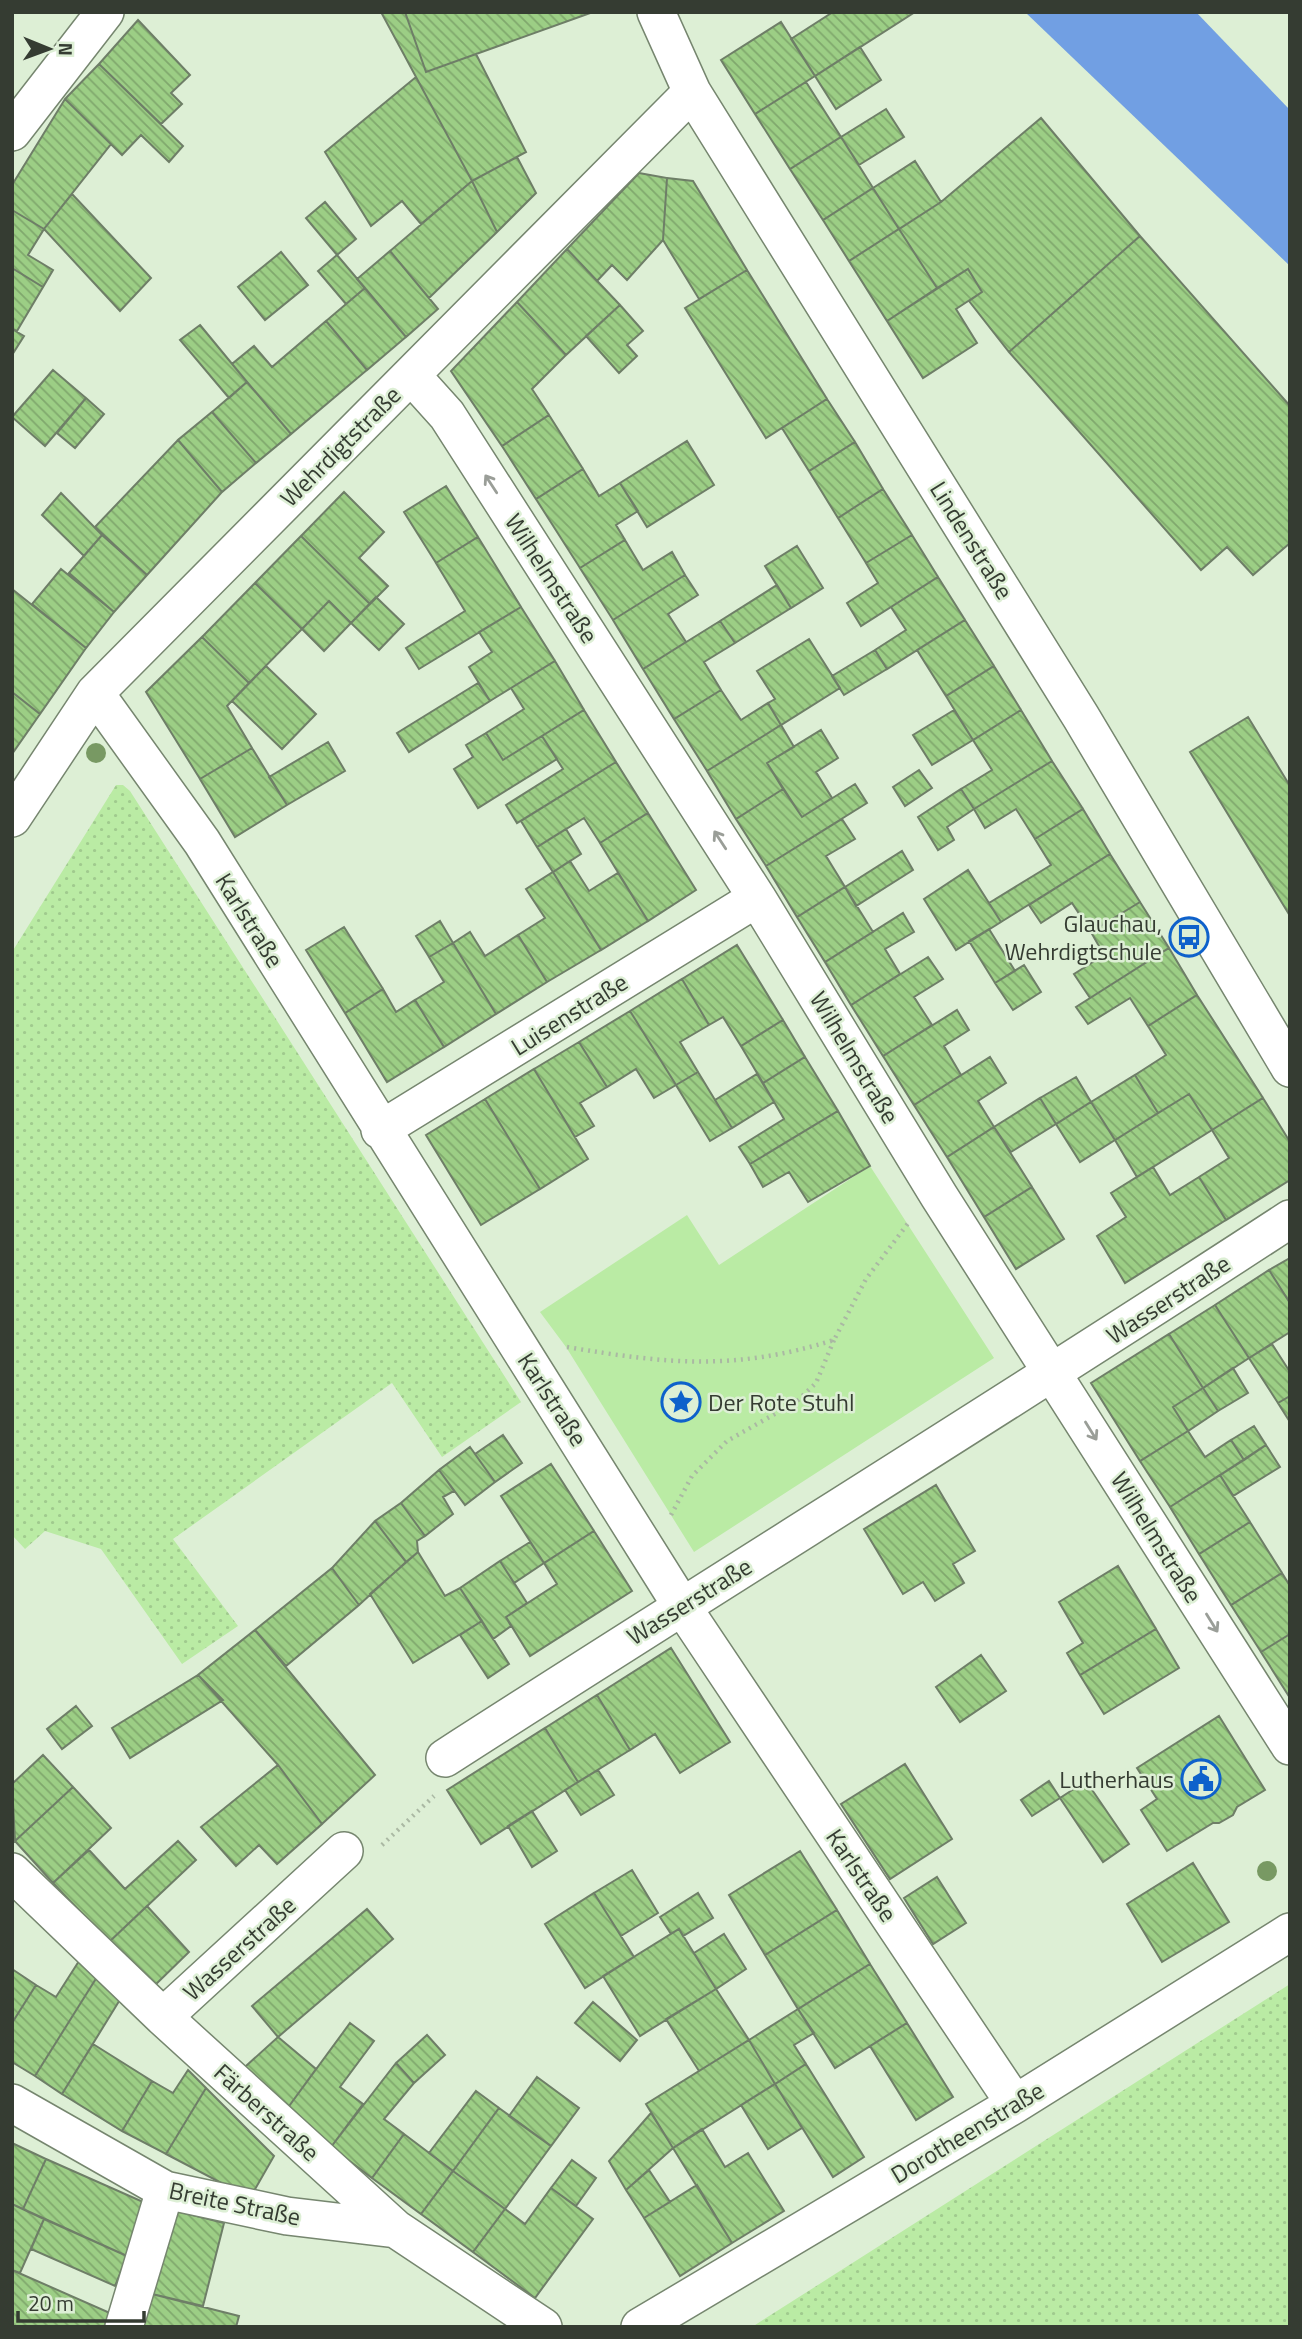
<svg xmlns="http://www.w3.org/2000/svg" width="1302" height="2339" font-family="'Titillium Web',sans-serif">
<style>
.grass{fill:url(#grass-dots)}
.green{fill:#baeba4}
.water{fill:#719fe3}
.building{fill:url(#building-back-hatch);stroke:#6e7e67;stroke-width:2}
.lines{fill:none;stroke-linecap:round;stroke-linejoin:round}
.minor-casing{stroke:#76866f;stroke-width:40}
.path{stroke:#aab8a3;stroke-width:4.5;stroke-dasharray:2 5;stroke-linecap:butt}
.minor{stroke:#fff;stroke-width:37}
.tree{fill:#789963}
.oneway{stroke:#9a9e98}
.labels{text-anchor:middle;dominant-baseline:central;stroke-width:5;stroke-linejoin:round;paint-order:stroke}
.street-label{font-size:24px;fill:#353c32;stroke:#ddefd5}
.poi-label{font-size:24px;fill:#353c32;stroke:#ddefd5;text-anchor:end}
</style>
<defs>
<pattern id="grass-dots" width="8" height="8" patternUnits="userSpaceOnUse" patternTransform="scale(1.75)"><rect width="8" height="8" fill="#baeba4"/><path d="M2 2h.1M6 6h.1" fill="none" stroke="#a0ca8e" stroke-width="1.8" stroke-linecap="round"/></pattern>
<pattern id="building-back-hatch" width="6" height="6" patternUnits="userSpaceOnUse" patternTransform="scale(1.75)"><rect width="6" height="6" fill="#9cce85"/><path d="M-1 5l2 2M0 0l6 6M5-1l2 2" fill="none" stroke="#80a86d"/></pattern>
</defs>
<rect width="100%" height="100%" fill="#ddefd5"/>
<path class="grass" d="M116,785H123L130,791L521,1402L442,1457L392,1383L173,1539L238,1626L182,1664L101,1549L45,1531L25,1549L12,1535V952Z
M1290,1984V2327H752Z"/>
<path class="green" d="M870,1166L994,1358L694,1552L566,1347L540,1312L687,1215L719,1265Z"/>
<path class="water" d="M1025,12H1196L1290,110V266Z"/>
<path class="building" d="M381,12H405L426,72L476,54L526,152L472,181Z
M405,12H593L426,72Z
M833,12H915L815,76L791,39Z
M138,20L190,75L171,93L182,104L161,124L99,64Z
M781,22L815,76L755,114L721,60Z
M860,47L881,80L836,109L815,76Z
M99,64L183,146L169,162L141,135L122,155L65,99Z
M416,77L472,181L421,224L402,201L371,226L325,152Z
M806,82L841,137L790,169L755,114Z
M65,99L111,144L44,229L12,210V185Z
M886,109L904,137L859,165L841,137Z
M1041,118L1140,236L1009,352L969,301L982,292L968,269L937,288L899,229L941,202Z
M841,137L873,188L823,220L790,169Z
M517,157L536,193L497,232L472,181Z
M915,161L941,202L899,229L873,188Z
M639,173L667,178L663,240L627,280L612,265L597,281L567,249Z
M667,178L693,181L747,270L699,299L663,240Z
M472,181L497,232L429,298L390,251Z
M873,188L899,229L849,261L823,220Z
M72,194L151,278L120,311L44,229Z
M325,202L356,239L337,255L306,218Z
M12,210L44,229L28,255L53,270L43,287L12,268Z
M899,229L937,288L887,321L849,261Z
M1140,236L1290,406V543L1253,575L1227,547L1201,570L1009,352Z
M567,249L620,305L566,355L517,302Z
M390,251L438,309L406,337L357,279Z
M281,252L308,285L265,320L238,287Z
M337,255L365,288L346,304L318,271Z
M12,268L43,287L17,331L12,329Z
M968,269L982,292L956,309L977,343L923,378L887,321Z
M747,270L827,399L766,438L685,308Z
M365,288L406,337L367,370L326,321Z
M517,302L566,355L532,389L549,415L502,446L451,371Z
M620,305L643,331L627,345L637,356L619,373L586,336Z
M326,321L367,370L291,434L232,364L254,346L272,367Z
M200,325L247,382L229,398L180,340Z
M12,329L24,336L12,355Z
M53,370L86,398L45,446L12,417Z
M247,382L291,434L256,463L212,412Z
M86,398L104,414L75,448L57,433Z
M827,399L855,442L809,471L782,428Z
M212,412L256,463L222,492L178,440Z
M549,415L583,469L536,499L502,446Z
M178,440L222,492L147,575L95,527Z
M687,441L714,485L647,527L620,483Z
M855,442L883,489L838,518L809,471Z
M583,469L599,496L620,483L638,511L616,525L625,540L580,568L536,499Z
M446,486L478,537L436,563L404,512Z
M883,489L912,535L866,563L838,518Z
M344,492L384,532L359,558L388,586L370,604L301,536Z
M61,493L102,535L84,556L42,515Z
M102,535L147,575L114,612L69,573Z
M912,535L938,577L861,626L847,603L878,583L866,563Z
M301,536L370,604L351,623L329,601L302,629L255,583Z
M478,537L521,607L419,669L406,648L465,611L436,563Z
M625,540L643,570L672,552L685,575L613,620L580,568Z
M797,546L823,588L791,608L765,566Z
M61,569L114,612L86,648L32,604Z
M685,575L698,595L668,614L686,642L643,669L613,620Z
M938,577L965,620L887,669L875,650L906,630L891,607Z
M255,583L302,629L249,683L202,637Z
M777,585L791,608L735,643L720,621Z
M12,589L86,648L40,714L12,692Z
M376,597L404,624L379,650L351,623Z
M329,601L351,623L324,651L302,629Z
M521,607L555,661L490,701L469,667L492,652L479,632Z
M965,620L994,666L946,696L917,650Z
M720,621L735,643L704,662L721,690L674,719L643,669Z
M202,637L249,683L227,706L252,748L200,779L146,692Z
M809,639L840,688L781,725L768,703L775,699L757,671Z
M875,650L887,669L844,695L832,676Z
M555,661L584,710L503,760L486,733L524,709L511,688Z
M266,666L316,714L282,749L232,701Z
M994,666L1021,710L973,740L946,696Z
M478,683L490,701L409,752L397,733Z
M721,690L741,720L768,703L781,725L707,771L674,719Z
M12,692L40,714L12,754Z
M584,710L616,762L517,823L506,805L563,769L542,736Z
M954,710L973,740L932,765L913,735Z
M1021,710L1052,761L974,809L961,789L992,770L973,740Z
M1248,717L1290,786V916L1190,752Z
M781,725L794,747L767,763L783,789L736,819L707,771Z
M821,730L838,758L816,772L832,798L802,817L767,763Z
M486,733L503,760L542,736L557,759L478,808L454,769L473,757L466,745Z
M328,742L345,771L287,805L269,777Z
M252,748L287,805L235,837L200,779Z
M1052,761L1083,809L1035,839L1016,809L985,828L974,809Z
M616,762L648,813L600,843L584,818L537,847L521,821Z
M919,770L932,788L905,806L893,787Z
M855,784L867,803L766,866L736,819L783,789L802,817Z
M961,789L974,809L947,827L954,840L938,850L918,817Z
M1083,809L1110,854L1001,922L989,903L1051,865L1035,839Z
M648,813L696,890L648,921L600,843Z
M842,819L855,839L826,856L845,887L797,917L766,866Z
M566,829L581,854L553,872L537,847Z
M902,851L913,870L856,906L845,887Z
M1110,854L1140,902L1091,932L1072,903L1041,923L1029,905Z
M570,861L589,891L618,873L648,921L601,950L553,872Z
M968,870L1001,922L956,950L924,899Z
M553,872L601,950L547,982L518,935L545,918L526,889Z
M845,887L873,932L825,962L797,917Z
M1140,902L1169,948L1090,998L1074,974L1104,955L1091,932Z
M903,913L914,932L885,949L900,974L851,1005L825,962Z
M440,921L453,943L429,957L416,936Z
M344,927L383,989L345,1013L306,950Z
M989,929L1015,971L995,983L969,941Z
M470,932L485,956L518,935L547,982L496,1014L453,943Z
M453,943L496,1014L444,1047L415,1000L444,982L429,957Z
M737,945L783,1020L741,1046L723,1017L709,1025L682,979Z
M1169,948L1197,995L1148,1026L1130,998L1088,1024L1076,1007Z
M928,957L943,979L914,997L932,1025L883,1056L851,1005Z
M1024,965L1041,992L1013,1010L995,983Z
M682,979L709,1025L680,1042L698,1072L676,1085L630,1011Z
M383,989L396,1012L415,1000L444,1047L387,1082L345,1013Z
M1197,995L1263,1098L1212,1130L1189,1094L1158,1113L1135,1075L1166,1055L1148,1026Z
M957,1010L969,1030L944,1046L961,1075L914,1105L883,1056Z
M630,1011L676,1085L654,1098L636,1069L607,1087L579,1042Z
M783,1020L805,1057L763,1083L741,1046Z
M579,1042L607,1087L580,1103L594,1126L575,1137L534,1069Z
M805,1057L838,1111L750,1164L739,1147L784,1119L763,1083Z
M990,1057L1006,1083L978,1101L994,1127L947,1157L914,1105Z
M534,1069L588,1159L540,1189L485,1099Z
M698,1072L732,1128L710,1141L676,1085Z
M757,1074L774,1102L732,1128L715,1100Z
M1135,1075L1158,1113L1115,1140L1091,1102Z
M1076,1077L1091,1102L1056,1124L1040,1098Z
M1189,1094L1212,1130L1137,1177L1115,1140Z
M1040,1098L1056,1124L1011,1152L994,1127Z
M1263,1098L1290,1142V1180L1226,1220L1199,1177L1229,1158L1212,1130Z
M485,1099L540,1189L481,1225L426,1135Z
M1091,1102L1115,1140L1080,1162L1056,1124Z
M838,1111L870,1166L808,1202L789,1172L763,1187L750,1164Z
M994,1127L1032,1187L984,1217L947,1157Z
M1153,1167L1170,1195L1199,1177L1226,1220L1125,1283L1097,1236L1126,1217L1111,1193Z
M1032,1187L1064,1239L1016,1269L984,1217Z
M1290,1258V1303L1269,1270Z
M1269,1270L1290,1303V1332L1249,1358L1215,1305Z
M1215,1305L1249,1358L1203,1388L1169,1334Z
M1169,1334L1203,1388L1173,1407L1188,1431L1140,1461L1091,1383Z
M1272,1344L1290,1372V1396L1278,1403L1249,1358Z
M1233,1368L1248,1393L1218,1411L1203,1388Z
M1203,1388L1218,1411L1188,1431L1173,1407Z
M1290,1396V1422L1278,1403Z
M1254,1426L1266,1445L1244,1460L1231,1440Z
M1188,1431L1205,1457L1231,1440L1244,1460L1170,1507L1140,1461Z
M503,1435L522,1463L495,1482L475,1454Z
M1266,1445L1280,1467L1233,1496L1220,1475Z
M470,1447L495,1482L465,1505L439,1470Z
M551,1464L594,1531L544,1563L501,1496Z
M439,1470L454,1491L443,1497L453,1514L425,1536L401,1503Z
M1220,1475L1250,1522L1199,1554L1170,1507Z
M936,1485L975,1551L953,1564L964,1583L935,1601L923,1582L903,1594L864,1529Z
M401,1503L425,1536L417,1541L418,1552L406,1562L375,1521Z
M375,1521L406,1562L359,1605L332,1568Z
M1250,1522L1282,1573L1231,1605L1199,1554Z
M594,1531L632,1591L530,1656L506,1617L557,1584L544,1563Z
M530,1542L544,1563L514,1583L500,1561Z
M418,1552L445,1596L460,1588L482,1621L413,1663L370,1594Z
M500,1561L527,1603L506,1617L511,1626L493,1639L460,1588Z
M1118,1566L1156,1629L1080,1675L1067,1653L1083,1643L1059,1602Z
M332,1568L359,1605L286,1666L255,1630Z
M1282,1573L1290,1586V1634L1261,1652L1231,1605Z
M482,1621L509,1664L488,1678L460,1635Z
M1156,1629L1179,1668L1104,1714L1080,1675Z
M255,1630L375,1775L322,1824L278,1765L198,1675Z
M1290,1634V1698L1261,1652Z
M671,1648L730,1742L680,1773L655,1734L630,1750L597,1695Z
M981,1655L1006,1691L960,1722L936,1687Z
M198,1675L223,1700L130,1758L112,1728Z
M597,1695L630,1750L578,1782L545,1728Z
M76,1706L92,1726L62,1749L47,1729Z
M1219,1716L1265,1790L1237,1807L1233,1815L1219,1823H1213L1167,1851L1141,1810L1157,1799L1137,1768Z
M545,1728L578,1782L481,1844L447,1790Z
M43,1755L73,1787L15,1841L12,1784Z
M905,1764L952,1839L890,1879L841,1804Z
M278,1765L322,1824L277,1864L259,1845L236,1866L201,1827Z
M598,1770L614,1795L581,1815L565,1790Z
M1049,1781L1060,1798L1032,1816L1021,1800Z
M1086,1781L1129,1844L1103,1862L1060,1798Z
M73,1787L111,1828L53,1883L15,1841Z
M532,1811L557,1851L532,1867L508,1826Z
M178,1841L196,1860L109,1942L53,1883L89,1850L125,1889Z
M800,1851L837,1910L765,1955L729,1895Z
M1193,1863L1229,1922L1162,1962L1127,1904Z
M632,1870L658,1913L621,1936L594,1893Z
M937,1877L966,1923L933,1944L904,1898Z
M594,1893L634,1957L585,1988L545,1924Z
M698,1893L713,1918L683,1936L679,1929L671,1934L660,1917Z
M147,1906L189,1952L152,1988L109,1942Z
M367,1909L393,1939L278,2037L252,2006Z
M837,1910L870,1964L798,2009L765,1955Z
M679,1929L716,1989L640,2036L603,1976Z
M724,1934L746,1969L716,1989L694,1953Z
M79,1961L97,1977L35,2076L12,2062V2023L36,1985L56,1997Z
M870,1964L907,2023L835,2068L798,2009Z
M12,1969L36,1985L12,2023Z
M97,1977L121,1998L62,2094L35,2076Z
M716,1989L749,2040L699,2071L666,2019Z
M593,2002L637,2040L620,2061L575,2023Z
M798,2009L814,2033L794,2045L806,2064L775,2084L749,2040Z
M350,2023L374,2041L340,2087L363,2104L331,2147L284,2113Z
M907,2023L953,2097L916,2120L870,2046Z
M427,2035L445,2055L414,2083L396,2063Z
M278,2037L316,2069L284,2113L235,2076Z
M749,2040L775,2084L673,2148L646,2104Z
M93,2044L152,2081L122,2131L62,2094Z
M396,2063L414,2083L384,2119L404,2134L372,2178L331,2147Z
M806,2064L864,2157L833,2177L775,2084Z
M188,2070L206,2088L166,2154L122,2131L152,2081L173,2093Z
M537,2077L579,2108L551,2146L509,2116Z
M775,2084L802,2128L768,2149L741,2105Z
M206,2088L274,2156L250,2198L166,2154Z
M476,2091L499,2108L453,2171L429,2153Z
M499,2108L551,2146L505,2209L453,2171Z
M651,2113L673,2148L626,2190L609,2161Z
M702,2129L725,2167L748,2153L784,2211L732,2243L673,2148Z
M404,2134L453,2171L421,2214L372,2178Z
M12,2143L46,2159L23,2209L12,2204Z
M46,2159L150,2205L127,2256L23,2209Z
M572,2160L596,2178L576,2206L551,2188Z
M649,2170L670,2202L644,2218L626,2190Z
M453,2171L505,2209L473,2252L421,2214Z
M697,2185L732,2243L680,2276L644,2218Z
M551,2188L593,2219L535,2298L473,2252L505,2209L525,2224Z
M12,2204L44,2219L20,2273L12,2270Z
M169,2209L224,2223L203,2306L148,2293Z
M44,2219L127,2256L115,2286L31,2249Z
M12,2270L110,2313L104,2327H12Z
M148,2293L239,2316L236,2327H139Z"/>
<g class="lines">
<g class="minor-casing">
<path id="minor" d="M656,12L692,92L1081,717L1290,1068
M12,132L105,12
M411,375L447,415L757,898L939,1196L1290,1746
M95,693L202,842L681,1605L1015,2104
M12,818L95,693L692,92
M380,1130L757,898
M445,1758C726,1577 1010,1402 1290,1219
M12,1872L163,2017L396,2229L543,2327
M163,2017L344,1851
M12,2103L165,2190L287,2216L396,2229
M124,2327L165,2190
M640,2327L1015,2104L1290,1932"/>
</g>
<path class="path" d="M567,1347C668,1364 735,1371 834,1340L866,1279L909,1222
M671,1515L692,1476L727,1441L796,1402L816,1383L834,1340
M382,1845L434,1796"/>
<use href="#minor" class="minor"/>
</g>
<g class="tree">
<circle cx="96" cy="753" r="10"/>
<circle cx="1267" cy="1871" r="10"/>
</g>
<defs><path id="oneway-shaft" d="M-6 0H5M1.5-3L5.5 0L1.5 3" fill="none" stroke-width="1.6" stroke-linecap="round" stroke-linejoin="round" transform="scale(1.75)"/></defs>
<g class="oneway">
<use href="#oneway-shaft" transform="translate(491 484) rotate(-123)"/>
<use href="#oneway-shaft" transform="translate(720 840) rotate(-123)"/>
<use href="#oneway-shaft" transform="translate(1091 1431) rotate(58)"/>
<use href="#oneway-shaft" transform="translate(1212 1623) rotate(58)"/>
</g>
<defs>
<g id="bus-ring" transform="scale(2.0125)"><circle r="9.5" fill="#ddefd5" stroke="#0e61cb" stroke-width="1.5"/><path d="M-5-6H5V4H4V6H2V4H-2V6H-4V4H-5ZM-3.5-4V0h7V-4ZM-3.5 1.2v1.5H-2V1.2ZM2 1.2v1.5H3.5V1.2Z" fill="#0e61cb"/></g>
<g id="sight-ring" transform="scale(2.0125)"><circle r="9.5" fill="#ddefd5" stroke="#0e61cb" stroke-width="1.5"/><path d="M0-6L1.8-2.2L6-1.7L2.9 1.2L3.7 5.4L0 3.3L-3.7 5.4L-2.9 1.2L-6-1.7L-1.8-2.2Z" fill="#0e61cb"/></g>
<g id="civic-ring" transform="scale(2.0125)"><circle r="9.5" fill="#ddefd5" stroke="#0e61cb" stroke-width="1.5"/><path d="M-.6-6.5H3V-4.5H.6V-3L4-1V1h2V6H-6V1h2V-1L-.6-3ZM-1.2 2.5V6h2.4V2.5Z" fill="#0e61cb"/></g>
</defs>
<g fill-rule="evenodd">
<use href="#bus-ring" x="1189" y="937"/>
<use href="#sight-ring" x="681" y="1402"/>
<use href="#civic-ring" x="1201" y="1779"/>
</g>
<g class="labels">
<g class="street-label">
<text transform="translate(340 446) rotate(-45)">Wehrdigtstraße</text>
<text transform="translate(972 540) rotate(58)">Lindenstraße</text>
<text transform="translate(552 578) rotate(57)">Wilhelmstraße</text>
<text transform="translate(250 920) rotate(58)">Karlstraße</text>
<text transform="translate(569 1014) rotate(-32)">Luisenstraße</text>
<text transform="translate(855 1057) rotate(59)">Wilhelmstraße</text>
<text transform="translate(1168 1299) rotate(-33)">Wasserstraße</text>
<text transform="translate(553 1399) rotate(57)">Karlstraße</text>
<text transform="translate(1157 1537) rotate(58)">Wilhelmstraße</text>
<text transform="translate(689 1601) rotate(-32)">Wasserstraße</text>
<text transform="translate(862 1875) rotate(56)">Karlstraße</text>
<text transform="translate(239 1948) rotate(-42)">Wasserstraße</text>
<text transform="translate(267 2112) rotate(42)">Färberstraße</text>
<text transform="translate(967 2132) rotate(-31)">Dorotheenstraße</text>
<text transform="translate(235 2203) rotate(12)">Breite Straße</text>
</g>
<g class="poi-label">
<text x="1162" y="923">Glauchau,<tspan x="1162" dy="28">Wehrdigtschule</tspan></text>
<text x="708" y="1402" text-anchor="start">Der Rote Stuhl</text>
<text x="1174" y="1779">Lutherhaus</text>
</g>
</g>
<rect width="1302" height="2339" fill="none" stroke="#353c32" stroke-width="28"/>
<g transform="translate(49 49) rotate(91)" stroke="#ddefd5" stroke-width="5" paint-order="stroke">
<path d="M0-5L12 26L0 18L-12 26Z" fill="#353c32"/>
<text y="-10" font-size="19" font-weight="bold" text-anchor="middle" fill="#353c32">N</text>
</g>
<path d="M18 2311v10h126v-10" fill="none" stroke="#353c32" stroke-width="3.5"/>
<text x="28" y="2311" font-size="21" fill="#353c32" stroke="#ddefd5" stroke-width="5" paint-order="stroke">20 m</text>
</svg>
